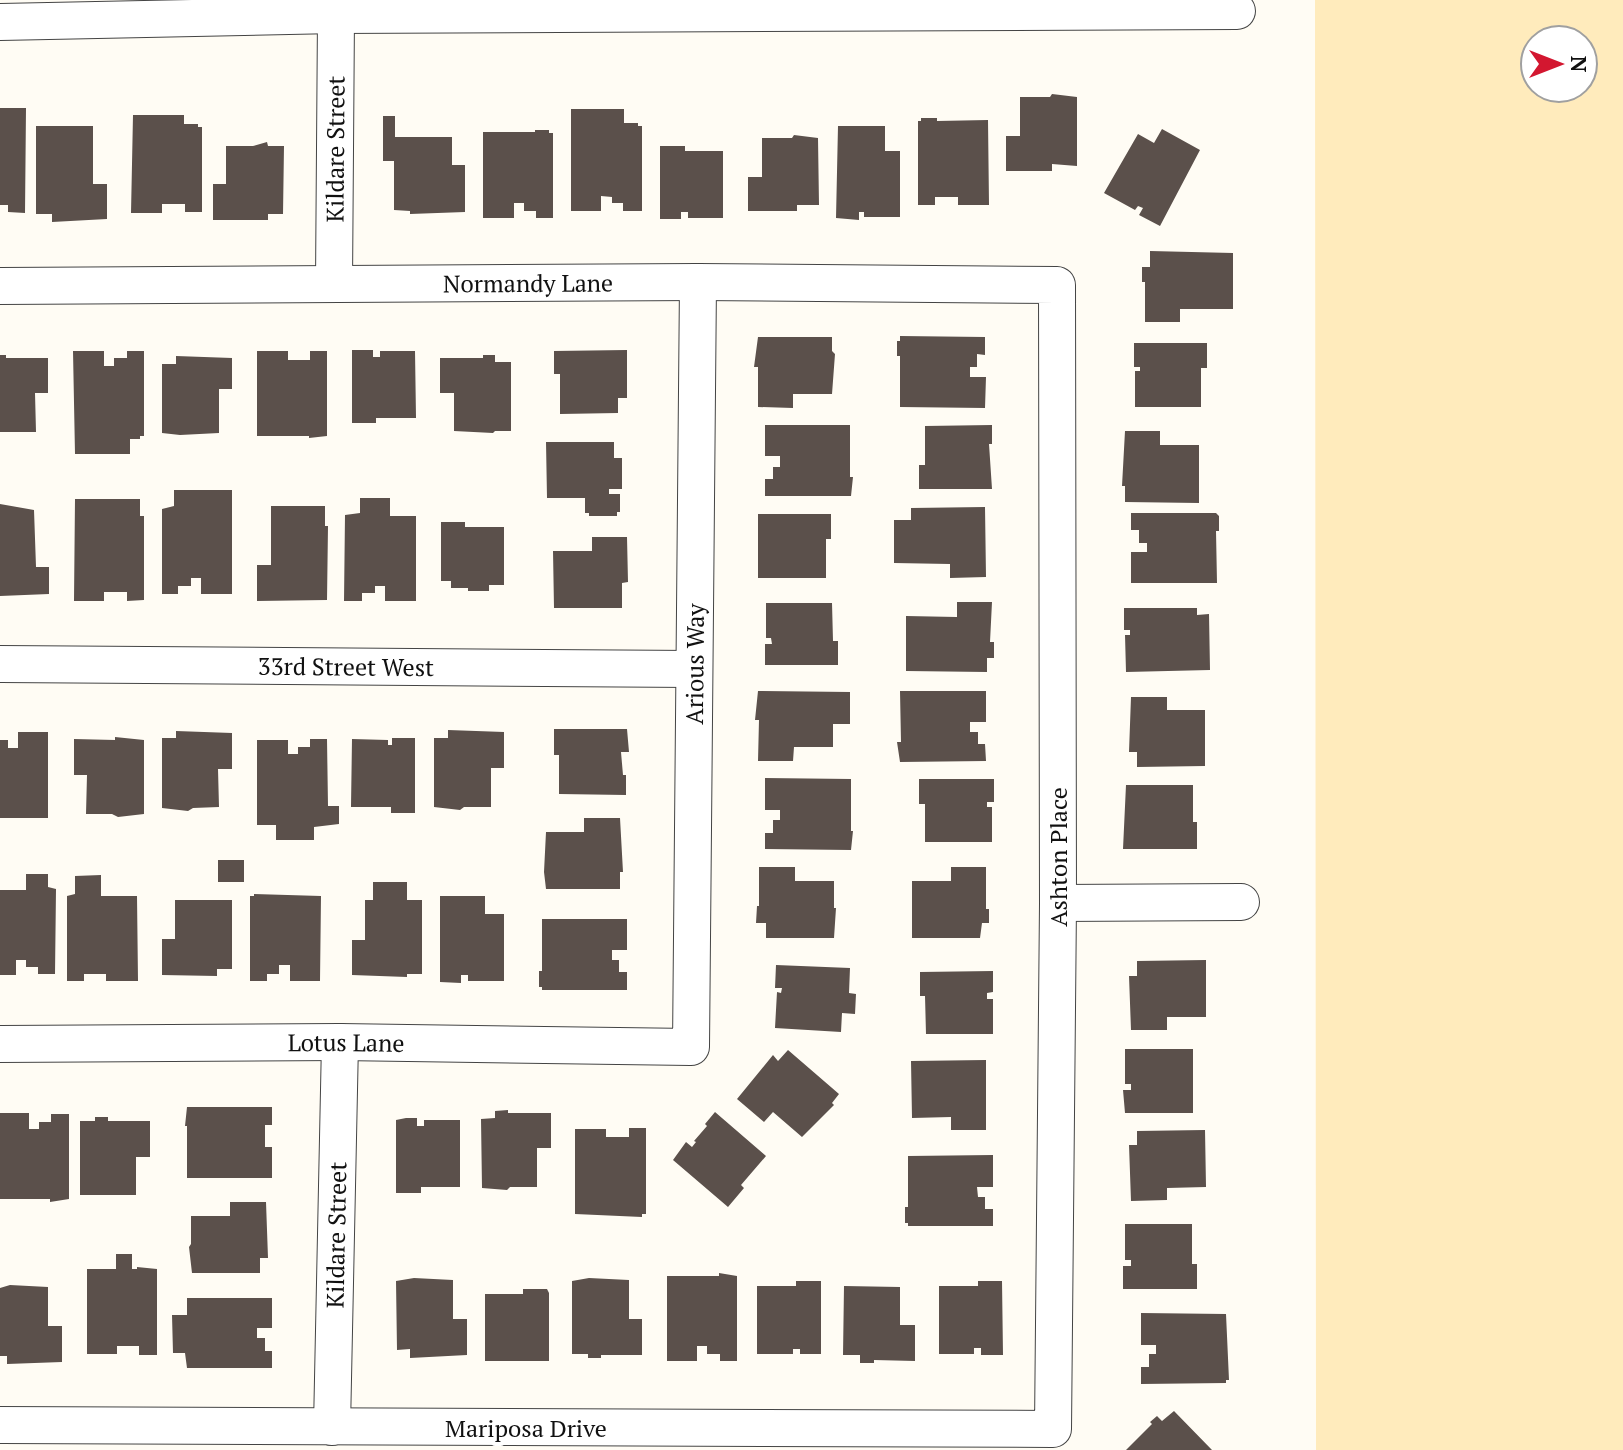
<svg xmlns="http://www.w3.org/2000/svg" width="1623" height="1450" font-family="'PT Serif',serif">
<style>
.sand{fill:#ffebbc;fill-rule:evenodd}
.building{fill:#5b504b}
.lines{fill:none;stroke-linecap:round;stroke-linejoin:round}
.street-casing{stroke:#444;stroke-width:38}
.street{stroke:#fff;stroke-width:36}
.labels{text-anchor:middle;dominant-baseline:central;stroke-width:8;stroke-linejoin:round;paint-order:stroke}
.street-label{font-size:24px;fill:#111;stroke:#fff}
</style>
<rect width="100%" height="100%" fill="#fffcf4"/>
<path class="sand" d="M1315,0H1623V1450H1316ZM1535,40H1583V88H1535Z"/>
<path class="building" d="M1052,94L1077,97V166L1052,164V171H1006V136H1020V97H1050Z
M0,108H26L25,213L8,212V205H0Z
M571,109H624V123H638V126H642V211H623V203H612V197L601,196V211H571Z
M133,115H184V124H198V127H202V212H185V204H162V213H131Z
M383,116H395V137H452V165H465V212L410,214V211L394,210V161H383Z
M921,118H937V121L988,120L989,205H958V197H935V205H918V121H921Z
M36,126H93V184H107V219L52,222V214H36Z
M838,126H885V151H900V217H864V212H859V220L836,218Z
M1162,129L1200,150L1160,226L1139,215L1143,208L1138,206L1135,210L1104,193L1138,134L1154,143Z
M535,130H549V133H553V218H536V211H524V203H514V218H483V132H535Z
M794,135L818,138L819,205H797V211H748V177H762V138H792Z
M267,142L268,146H284L283,214H268V220H213V184H226V146H253Z
M660,146H685V151H723V218H688V212H681V219H660Z
M1150,251L1233,253V309H1180V322H1145V282H1142V267H1150Z
M900,336L985,337V355L977,354V367H970V377H986L985,408L900,407V356H897V341H900Z
M758,337H832V351L835,354L832,394H793V408L758,407V367H754Z
M1134,343H1207V368H1201V407H1135V371H1140V367H1134Z
M352,350H373V357H380V351H415L416,418H376V423H352Z
M627,350V398H618V413L560,414V374H554V351Z
M73,351H104V366H114V358H127V351H144V436H140V439H130V454H75Z
M257,351H288V360H310V351H327V436L309,438V436H257Z
M0,355H6V358H48V393H35L36,432H0Z
M483,355H495V362H511V431H495L493,433L454,431V393H440V358H483Z
M176,356L232,358V389H219V433L180,435L162,433V364H176Z
M765,425H850V477H853L851,496H765V479H773V467H780V456H765Z
M992,425V444H989L992,489H919V465H925V426Z
M1125,431H1160V445H1199V503L1125,502V486H1122Z
M546,442H614V458H622V489H609V494H620V512H617V516H589V513H585V498H547Z
M174,490H232V594H201V578H191V586H178V594H162V509L174,506Z
M360,498H390V516H416V601H385V586H375V593H362V601H344L345,515L360,513Z
M75,499H140V516H144V600L127,601V592H104V601H74Z
M0,504L34,510L36,567H49V594L0,596Z
M271,506H325V526H328L327,600L257,601V565H271Z
M985,507L986,577L950,578V564L894,563V520H911V508Z
M1131,513H1216L1219,516V531H1216L1217,583H1131V552H1147V543H1139V530H1131Z
M758,514H831V539H826V578H758Z
M441,522H465V527H504V585H489V591H468V588H451V581H441Z
M592,537H627L628,582L622,583V608H554L553,551H592Z
M957,602H992L990,642H994V658H987V672L906,671V616L957,617Z
M766,603H832L833,641H838V665H765V644H772L771,638H766Z
M1124,608H1197V615L1209,614L1210,670L1126,672L1125,635H1130V630H1124Z
M758,691L850,692V724H833V747H794L793,761H758L759,720H755Z
M900,691H986V722H970V732H978V744H985L986,761L900,762L897,742H901Z
M1131,697H1167V710H1205V766L1137,767V752H1129Z
M554,729H627L629,752H621L623,775H626V795L559,794V755H554Z
M448,730L504,732V768H491V807H464L460,810L434,807V738H448Z
M176,731L232,733V769H218L219,807L193,808L188,811L162,808V738H176Z
M18,732H48V818H0V740H8V748H18Z
M115,737L144,740V814L118,817L112,814H86L87,775H74V739L115,740Z
M392,738H415V813H391V807H351L352,739L388,740V745H392Z
M310,739H327L328,806H339V824L314,827V840H276V825H257V740H288V754H298V747H310Z
M765,778L851,779V831H853L851,850L765,849V833H773V820H780V810H765Z
M919,779H994V802H987V807H992V842H925V804H919Z
M1126,785H1193V822H1197V849H1123Z
M584,818H620L623,872H620V889H546L544,872L546,832H584Z
M218,860H244V882H218Z
M759,867H795V881H834V908H836L834,938H766V923H756L757,906H759Z
M951,867H986V909H989V923H982L980,938H912V881H951Z
M26,874H48V887L56,889L55,974H38V967H26V960H16V975H0V890H26Z
M101,875V896H137L138,981H106V974H84V981H67V896L75,894V876Z
M373,882H407V900H422V974H407V977L352,975V940H365V900H373Z
M254,894L321,896L320,981H290V965H279V974H267V981H250V896H254Z
M440,896H485V914H504V981H468V975H461V983L440,982Z
M175,900H232V969H217V976L162,975V939H175Z
M542,919H627V950H612V960H619V972H627V990H542V987H539V971H542Z
M1206,960V1017H1167V1030H1131L1129,976H1137V961Z
M776,965L850,968L849,993L856,994L855,1014L842,1013L841,1032L775,1028L777,992L781,993L782,988H775Z
M993,971V992L987,993V999H993V1034H926L925,996H920V972Z
M1125,1049H1193V1113H1125L1123,1090H1131V1084H1125Z
M788,1050L839,1094L832,1103L834,1105L802,1137L773,1112L764,1122L737,1099L773,1055L778,1061Z
M986,1060V1130H951V1117L912,1118L911,1061Z
M187,1107H272V1125H265V1147H272V1178H187V1126H185Z
M508,1110V1113H551V1148H537V1187H510L507,1190L482,1188L481,1119L495,1118V1111Z
M715,1112L766,1156L741,1185L744,1188L728,1207L673,1160L686,1142L692,1147L696,1142L694,1141L707,1126L705,1124Z
M0,1113H29V1129H39V1122H51V1114H69V1199L50,1202V1199H0Z
M95,1117H108V1121H150V1157H136V1195H80V1121H95Z
M406,1118H417V1126H424V1120H460V1187H421V1193H396V1120Z
M629,1128H646V1214H642V1217L575,1214V1129H606V1137H629Z
M1205,1130L1206,1187L1167,1188V1200L1131,1201L1129,1145H1137V1131Z
M993,1155V1187H977L978,1197H985V1209H993V1226H908V1223H905V1207H908V1156Z
M230,1202H266L268,1258H260V1273H192L189,1247L191,1244V1216H230Z
M1125,1224H1192V1264H1197V1289H1123V1266H1131V1260H1125Z
M116,1254H132V1269H137V1267L157,1269V1355H139V1346H117V1354H87V1269H116Z
M719,1273L737,1276V1361H720V1354H707V1346H697V1361H667V1276H719Z
M414,1278L453,1280V1319H467V1355L410,1358V1349L397,1350L396,1281Z
M589,1278L629,1280V1319H642V1355H601V1358H588V1354H572V1281Z
M796,1281H821V1354H800V1349H793V1354H757V1286H796Z
M978,1281H1002L1003,1355H981V1348H974V1354H939V1286H978Z
M10,1285L48,1287V1326H62V1362L7,1364V1356H0V1288Z
M844,1286L900,1287V1325H915V1361L874,1360V1363H860V1355H843Z
M523,1289H547L549,1293V1361H485V1294H523Z
M187,1298H272V1328H257V1338H265V1351H272V1368H187L185,1353H173L172,1315H187Z
M1141,1313L1226,1314L1229,1380H1226V1383L1141,1384V1367H1149V1354H1156V1345H1141Z
M1174,1411L1212,1450H1126L1152,1424L1150,1422L1157,1416L1162,1421Z"/>
<g class="lines">
<g class="street-casing">
<g id="street">
<path d="M0,22L336,15L1237,11"/>
<path id="s1" d="M334,283L336,15"/>
<path id="s2" d="M0,286L698,282L1057,285L1058,903L1053,1429L0,1425"/>
<path id="s3" d="M0,664L693,669"/>
<path d="M1058,903L1241,902"/>
<path id="s4" d="M0,1044L340,1042L691,1047L698,282"/>
<path id="s5" d="M332,1427L340,1042"/>
</g>
</g>
<use href="#street" class="street"/>
</g>
<g class="labels">
<g class="street-label">
<text stroke="none"><textPath href="#s1" startOffset="134">Kildare Street</textPath></text>
<text stroke="none"><textPath href="#s2" startOffset="528">Normandy Lane</textPath></text>
<text stroke="none"><textPath href="#s4" startOffset="1074">Arious Way</textPath></text>
<text stroke="none"><textPath href="#s3" startOffset="346">33rd Street West</textPath></text>
<text transform="translate(1058 857) rotate(-90)">Ashton Place</text>
<text stroke="none"><textPath href="#s4" startOffset="346">Lotus Lane</textPath></text>
<text stroke="none"><textPath href="#s5" startOffset="192">Kildare Street</textPath></text>
<text x="526" y="1428">Mariposa Drive</text>
</g>
</g>
<g transform="translate(1559 64) rotate(90)"><circle r="38" fill="#ffffff" stroke="#a0a0a0" stroke-width="2"/>
<path d="M0-6L14 30L0 20L-14 30Z" fill="#d31730"/>
<text y="-12" font-size="22" font-weight="bold" text-anchor="middle" fill="#111111">N</text>
</g>
</svg>
